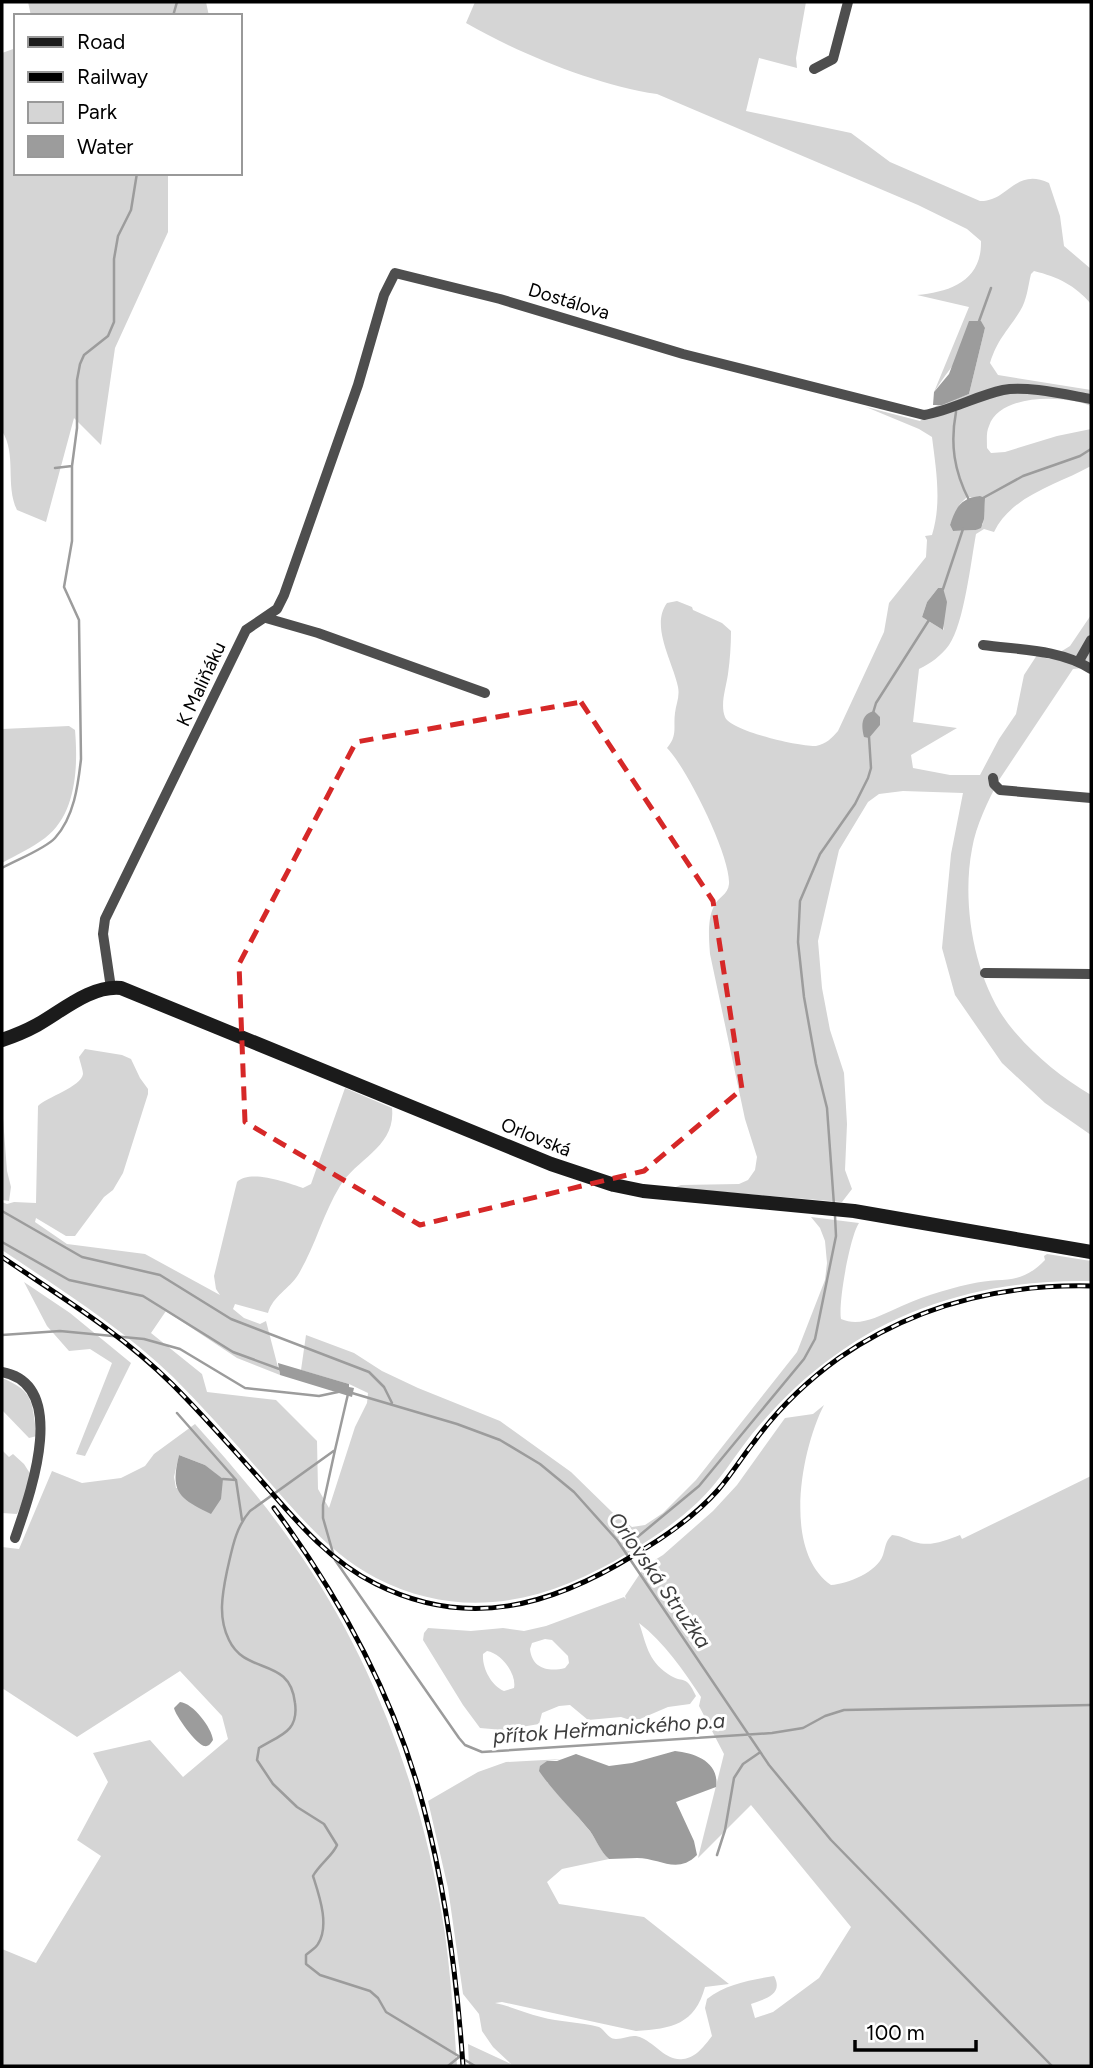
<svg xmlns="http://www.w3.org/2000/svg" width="1093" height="2068" font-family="Figtree,sans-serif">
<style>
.green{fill:#d5d5d5;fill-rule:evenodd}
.water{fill:#9c9c9c}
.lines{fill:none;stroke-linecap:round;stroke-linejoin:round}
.stream{stroke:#9c9c9c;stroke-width:2.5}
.minor{stroke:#4e4e4e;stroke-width:10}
.secondary{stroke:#1b1b1b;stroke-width:14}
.rail-casing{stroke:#000;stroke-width:5}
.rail{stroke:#fff;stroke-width:2.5;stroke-dasharray:8;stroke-linecap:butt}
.marked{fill:none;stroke:#d62828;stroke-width:5;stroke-dasharray:14 9;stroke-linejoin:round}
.labels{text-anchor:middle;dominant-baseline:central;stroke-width:6;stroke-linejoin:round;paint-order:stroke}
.street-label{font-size:19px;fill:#000;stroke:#fff}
.water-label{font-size:21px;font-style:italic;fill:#3d3d3d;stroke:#fff}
</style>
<rect width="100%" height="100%" fill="#fff"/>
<path class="green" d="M28,2H206L209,16H31Z
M475,2H806L796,58L797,68L759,58L746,111L851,133L890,162L980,201C1008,202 1015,167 1049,183L1060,216L1064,246L1091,269V304C1075,285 1058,277 1034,271L1031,274C1028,286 1027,300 1020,311C1007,332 998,338 990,363L998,375L1091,390V406C1065,395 1000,393 989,426C986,432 987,441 987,448L991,453L1005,452L1057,436L1091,429V466C1057,485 1012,495 994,532L984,529L976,534C971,561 964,624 949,645C941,656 931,663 919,669L913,722L957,728L911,755L913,768L950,775H980L999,739L1016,714L1024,675L1037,655L1049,659L1070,646L1091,615V667L1073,669L999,780C988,801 976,825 972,849C961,906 975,986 1014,1031C1036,1057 1062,1078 1091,1095V1135L1045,1103L1002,1063L955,995L942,948L951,854L963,793L903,791L879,794L868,802L839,850L818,941L822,988L830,1030L844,1073L847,1124L845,1170L852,1189L842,1202L673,1188L681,1185L739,1184L748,1180L755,1170L757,1157L745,1119L710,954C709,939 707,920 714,906C718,897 728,895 729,884C731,857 687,768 667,748C678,735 673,727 675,713C676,704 680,697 678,687C673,662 650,626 667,603L677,601L692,607L693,610L722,623L731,631C731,645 730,660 728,674C726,688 720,704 725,717C730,731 801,747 816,746C826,744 832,738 838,731L884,632L889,603L926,557L927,540L925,536L932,535C942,503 936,469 932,437L919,429L866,407L920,421L936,406L969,394L985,328C966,348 949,369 934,392L969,307L917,295C950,292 982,281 981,241L967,229L918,205L657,94C596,85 520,54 466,23ZM967,497L985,498L983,524L976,530L953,531L950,525L960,504ZM938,588L944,629L943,630L922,617L927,602Z
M16,48V173H168V232L115,348L101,445L74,418L46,522L17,510C5,485 17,454 2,431V53Z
M69,726L75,730C78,765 77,814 45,838C32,848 16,855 2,863V729Z
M85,1049L122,1055L131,1059L140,1078L148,1089V1094L123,1173L113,1190L104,1197L75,1236H66L36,1218L35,1222L67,1244L145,1254L220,1295L216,1289L214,1276L237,1182C250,1169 288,1183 303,1188L311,1184L345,1088L392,1108C396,1147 357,1158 340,1186C323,1214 315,1247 298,1275C289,1289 273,1296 268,1313L235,1304L233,1309L244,1318L260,1324L266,1321L280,1375L237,1358L166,1311L151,1333L202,1374L207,1392L276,1400L317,1441L318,1489L329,1508L355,1427L367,1403L368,1393L349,1384L301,1370L306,1335L354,1353L382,1371L418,1388L500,1421L571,1472L612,1512L632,1527L645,1525L663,1513L696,1480L797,1352L825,1280L827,1263L825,1241L820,1228L811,1217L859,1223C850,1236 838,1303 841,1319C859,1327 877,1317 893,1310C918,1298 943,1290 970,1284C1003,1276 1019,1287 1045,1260L1044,1256L1047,1254L1091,1261V1281C1000,1279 909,1301 834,1356C803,1378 776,1405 752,1434C734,1457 719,1482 698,1502C677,1522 653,1538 628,1553C548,1602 464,1623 376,1578C330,1554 297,1513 263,1475C234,1442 204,1408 173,1377C121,1327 61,1290 2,1250V1202L7,1204L14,1202L36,1203L38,1106C47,1097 81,1087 83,1074C83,1070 80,1062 79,1057Z
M2,1105L7,1171L11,1187L9,1201L2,1200Z
M24,1282L70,1313L131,1363L85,1456L76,1454L112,1363L90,1349L69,1351L47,1326Z
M2,1378C36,1392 31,1403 37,1436L29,1438L2,1410Z
M824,1405C801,1450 782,1551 831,1585C848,1584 877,1572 883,1555C886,1546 885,1542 892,1535C901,1536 906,1539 914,1542C931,1547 944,1541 960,1535L962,1539L1091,1476V2066H469L468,2044L511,2064L493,2047L482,2031L479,2014L463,1994L448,1888L428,1801L478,1772L506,1762L563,1759L547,1761V1782C561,1798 576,1814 589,1830C597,1840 600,1851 609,1859L562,1869L547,1882L559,1904L644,1917L729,1984L705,1987C695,2024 672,2029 636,2031L502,2002L495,2003C510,2006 525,2013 541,2017C559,2022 580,2022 599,2027C605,2030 608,2039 616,2039C626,2039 632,2033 642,2038C657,2045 666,2061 683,2059C696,2058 705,2045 712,2036L705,2008L707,1999C726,1984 750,1980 774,1976C784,1994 765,1999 751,2004L755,2018L773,2012L819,1978L851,1927L751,1805L698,1858L724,1754L699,1706L701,1697C684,1671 664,1642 639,1623C646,1642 647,1660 668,1674C683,1685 685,1672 696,1696L690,1704L668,1707L640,1719H627L621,1717L588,1720L570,1705L559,1706L542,1713L539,1724L503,1730L480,1728L463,1705L423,1640L424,1633L428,1628L471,1631L503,1628L524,1631L546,1626L624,1597L626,1599L625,1596L645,1566L663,1555L713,1511L737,1485L785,1418L813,1414ZM545,1639L552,1640L568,1656L569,1663L565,1668C549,1672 532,1669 530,1649L532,1643ZM487,1651C501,1653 517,1674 514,1688L504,1691C491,1685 482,1668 483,1654Z
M195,1424C229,1462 263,1501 292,1543C374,1658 424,1796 445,1934C451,1978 454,2022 457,2066H2V1949L36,1963L101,1856L77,1840L108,1782L93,1753L150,1740L183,1777L228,1739L222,1716L180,1671L77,1737L2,1688V1547L19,1549L52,1471L82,1483L121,1478L145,1466L154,1454ZM179,1455L205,1465L222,1479L176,1488L174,1477Z
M2,1450L9,1457L13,1454L24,1464L31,1475L26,1495L17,1514L2,1513Z"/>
<path class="water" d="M969,321H981L985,328L969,394L942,405H933L934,392L949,374Z
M980,496L985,498L984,519L981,528L976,530L953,531L950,525C956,507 961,498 980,496Z
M938,588H943L947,602L943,630L922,617L927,602Z
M874,711L880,717V725L869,738L864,737C861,726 861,714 874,711Z
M278,1363L349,1384V1387L354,1388L352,1397L280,1375Z
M179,1455L205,1465L223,1479L221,1499L211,1514C178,1498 170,1492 179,1455Z
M180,1702C193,1703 212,1728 213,1740C211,1743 209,1747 204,1746C196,1744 175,1715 174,1708Z
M675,1751C695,1753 720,1762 716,1787L676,1802L694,1841L697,1855C677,1875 660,1858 637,1858C628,1858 619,1859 609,1859C600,1851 597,1841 590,1831C574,1811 554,1793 539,1771L540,1766L547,1761H557L576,1754L609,1766L632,1763Z"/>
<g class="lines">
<path class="stream" d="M173,16L177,2
M978,324L991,288
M956,412C950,444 954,471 969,500
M55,468L72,466
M983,498L1023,476L1080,456L1091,449
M943,589L963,529
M873,713L876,703L929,620
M2,868C16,860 45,849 55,838C74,817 78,786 81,759L79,620L64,587L72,541V466L77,428V380L80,364L84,355L108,336L114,322V259L118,236L131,210L137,173
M834,1205L827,1108L816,1064L804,997L798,942L800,901L820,854L855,804L868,778L871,768L869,737
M2,1211L82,1257L160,1275L231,1319L369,1372L384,1387L392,1403
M2,1242L69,1280L143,1296L233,1352L282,1370
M2,1335L60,1331L144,1339L180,1349L245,1388L319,1396L338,1392
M352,1393L457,1424L500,1440L540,1464L574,1492L617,1540L769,1765L831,1840L1052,2066
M348,1394L335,1450L250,1511C235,1528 232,1550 227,1571C222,1595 218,1618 229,1640C246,1676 290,1656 295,1703C299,1732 280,1735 259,1748L257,1760L273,1784L297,1807L324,1824L337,1845C334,1854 319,1865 313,1876C319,1895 330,1925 318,1944C316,1948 309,1952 306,1955V1964L320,1975L370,1991L378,1998L386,2012L475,2066
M177,1413L236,1480L242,1520
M335,1450L323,1505V1518L335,1560L459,1738L465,1745L482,1752L772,1733L803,1728L825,1716L844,1710L1091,1705
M223,1479L236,1480
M623,1549L699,1486L804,1359L815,1339L836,1236L835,1216
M717,1855L725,1830L734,1778L743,1764L759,1753
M448,2066L459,2057"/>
<path class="minor" d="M814,69L833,59L848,2
M266,618L318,633L485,693
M983,645C1019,650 1059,649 1091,669
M1079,661L1091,640
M993,778L994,784L1000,790L1091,798
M985,973L1091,974
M111,988L103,934L105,919L246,630L277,609L284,595L358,385L384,295L395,273L500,299L683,354L924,415C952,410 976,396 1003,390C1025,385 1068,395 1091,399
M2,1372C71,1385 29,1497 15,1538"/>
<path class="secondary" d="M2,1040C14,1036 26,1031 37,1025C62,1011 91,985 121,988L551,1164L614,1185L643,1191L854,1211L1091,1252"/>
<g class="rail-casing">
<path id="rail" d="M2,1257C61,1297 121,1333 172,1384C202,1414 230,1446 258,1477C293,1517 327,1560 376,1584C468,1630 551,1606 634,1555C665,1537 694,1517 718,1490C731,1475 742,1457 754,1442C777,1410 807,1381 839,1358C914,1306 1001,1284 1091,1286
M274,1508C339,1596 395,1698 423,1805C446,1891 457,1978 463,2066"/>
</g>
<use href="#rail" class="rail"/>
</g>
<path class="marked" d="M581,702L713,901L742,1089L644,1171L420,1225L245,1122L239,964L356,742Z"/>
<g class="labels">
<g class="street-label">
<text transform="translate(569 301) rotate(17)">Dostálova</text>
<text transform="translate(201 684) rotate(-65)">K Maliňáku</text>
<text transform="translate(536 1137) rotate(22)">Orlovská</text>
</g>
<g class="water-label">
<text transform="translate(660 1580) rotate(55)">Orlovská Stružka</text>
<text transform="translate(609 1728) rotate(-4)">přítok Heřmanického p.a</text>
</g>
</g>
<rect width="1093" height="2068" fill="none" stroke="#000000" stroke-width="7"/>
<rect x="14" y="14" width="228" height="161" fill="#ffffff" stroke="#999999" stroke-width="2"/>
<rect x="28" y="37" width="35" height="10" fill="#1b1b1b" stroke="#999999" stroke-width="2"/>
<text x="77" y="49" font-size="21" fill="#000000">Road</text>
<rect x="28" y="72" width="35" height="10" fill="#000000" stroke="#999999" stroke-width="2"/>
<text x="77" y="84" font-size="21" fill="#000000">Railway</text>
<rect x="28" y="102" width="35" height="21" fill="#d5d5d5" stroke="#999999" stroke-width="2"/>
<text x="77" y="119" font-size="21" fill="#000000">Park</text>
<rect x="28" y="136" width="35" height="21" fill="#9c9c9c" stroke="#999999" stroke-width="2"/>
<text x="77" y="154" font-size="21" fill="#000000">Water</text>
<path d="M855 2040v10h121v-10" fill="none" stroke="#000000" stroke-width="3.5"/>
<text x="866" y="2040" font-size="21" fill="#000000" stroke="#ffffff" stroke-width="5" paint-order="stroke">100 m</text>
</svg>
